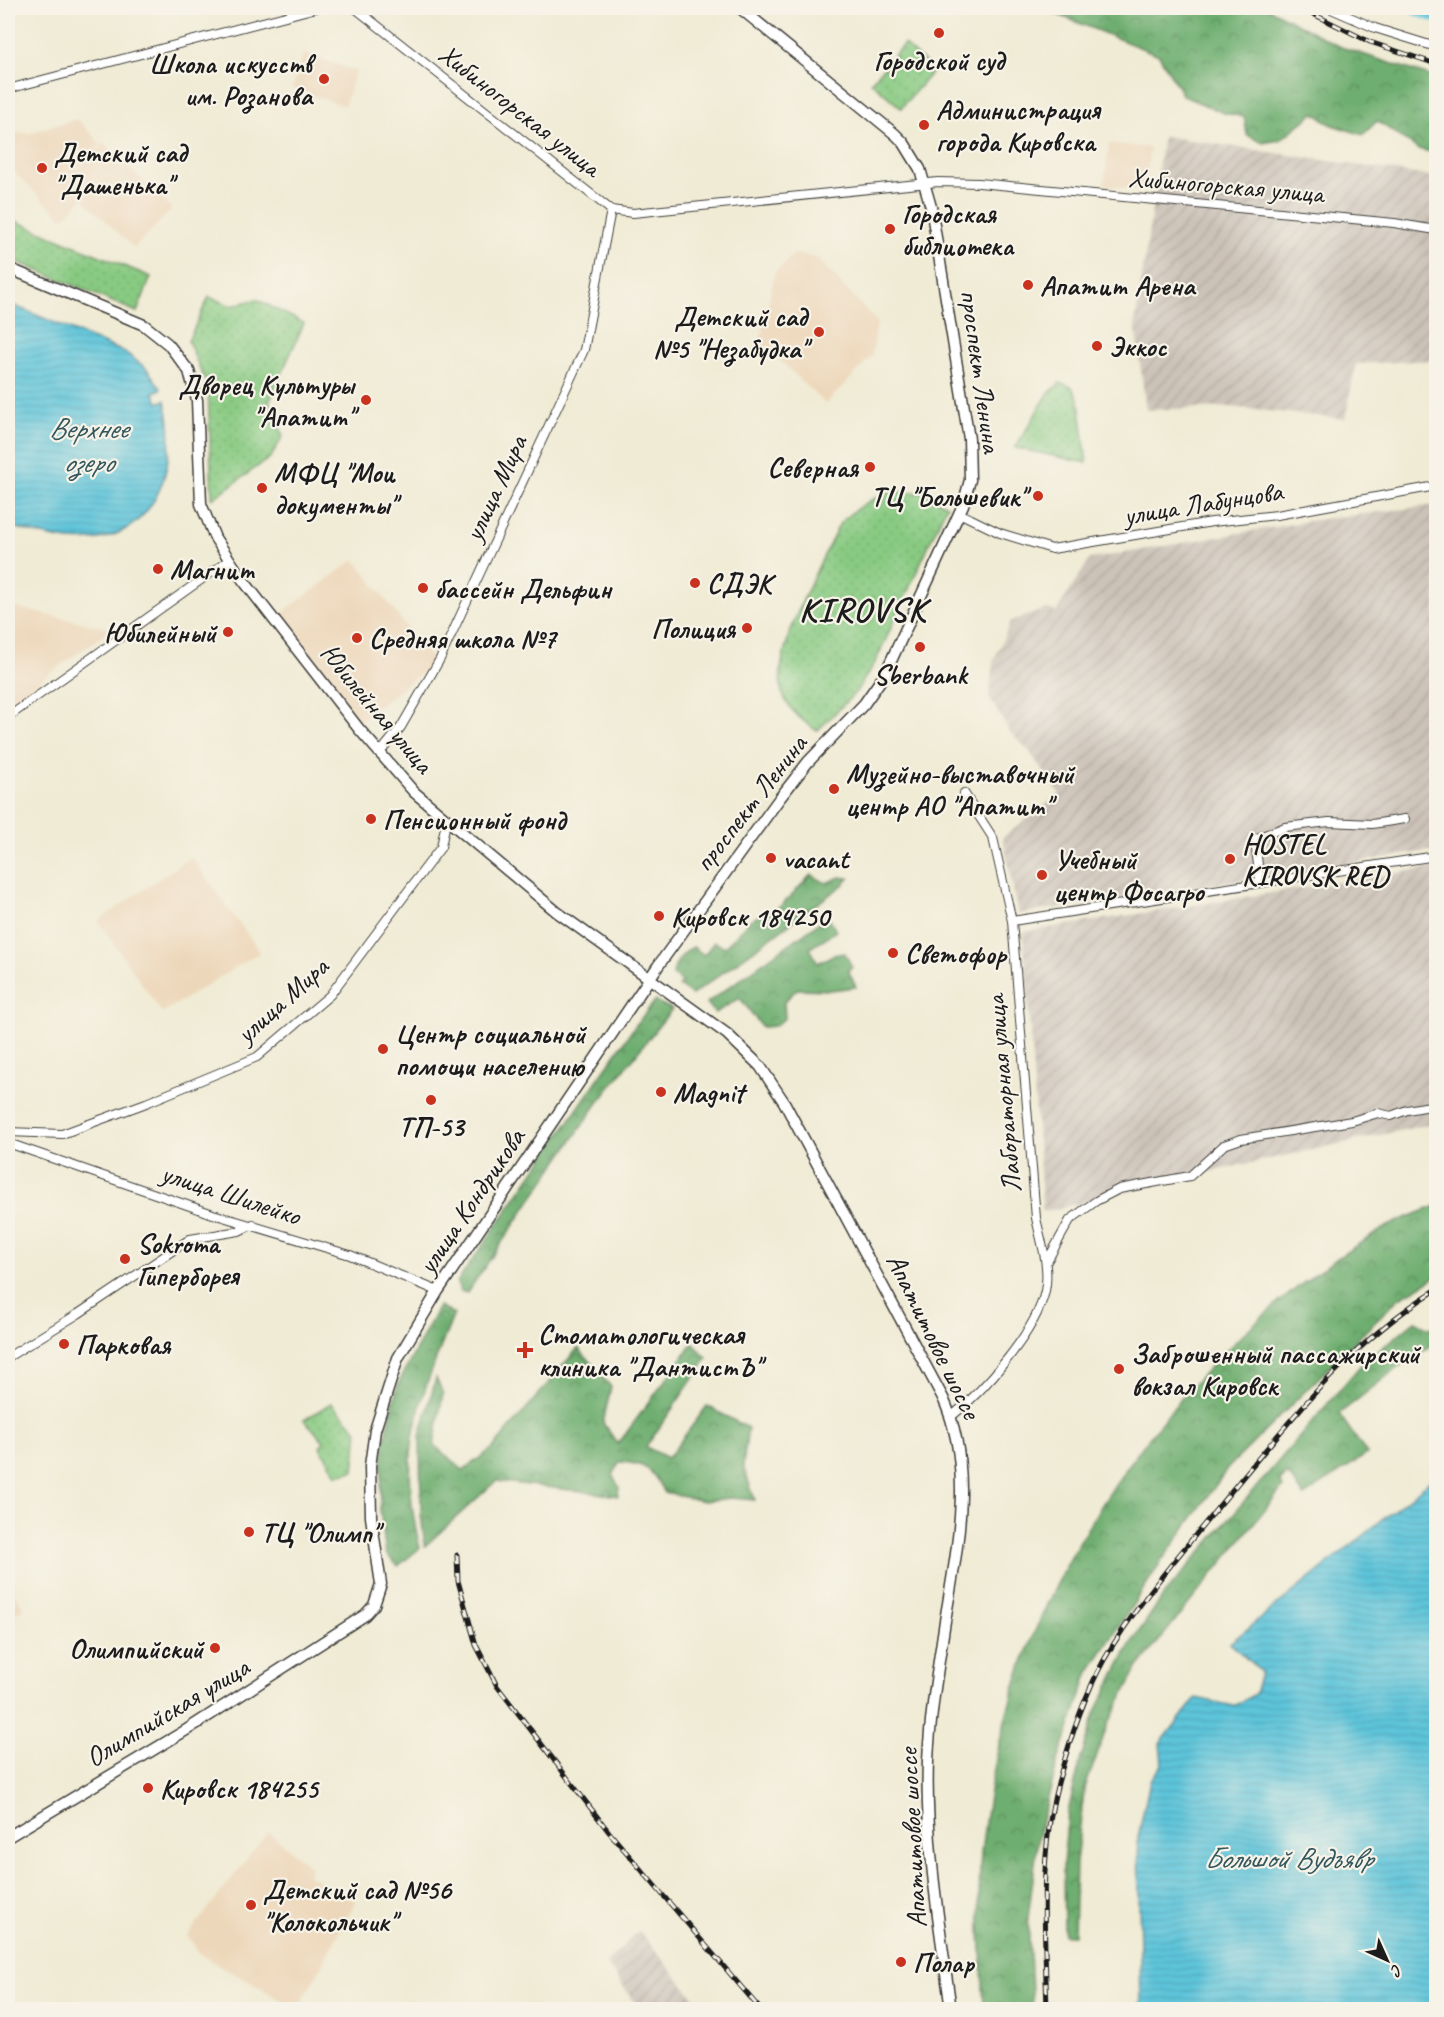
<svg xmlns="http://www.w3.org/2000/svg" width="1444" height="2017" font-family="Caveat,sans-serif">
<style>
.built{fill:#edd7ba}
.industrial{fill:url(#industrial-furrows)}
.forest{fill:url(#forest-crowns);stroke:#456546;stroke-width:1.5}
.park{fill:url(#park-dots);stroke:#52734f;stroke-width:1.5}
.water{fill:url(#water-rules);stroke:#3c707b;stroke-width:1.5}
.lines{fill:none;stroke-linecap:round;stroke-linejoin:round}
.river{stroke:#5dc4da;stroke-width:16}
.street-casing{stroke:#3c3b38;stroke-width:10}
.secondary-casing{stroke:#3c3b38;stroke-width:13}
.street{stroke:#fff;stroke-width:8}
.secondary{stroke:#fff;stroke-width:10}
.rail-casing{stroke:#1c1c1c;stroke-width:5}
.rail{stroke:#f7f3e8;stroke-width:3;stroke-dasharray:9;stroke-linecap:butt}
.poi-dot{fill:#c8321e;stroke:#f7f3e8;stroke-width:2}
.labels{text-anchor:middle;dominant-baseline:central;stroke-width:4.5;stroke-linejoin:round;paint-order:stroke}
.poi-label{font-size:28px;font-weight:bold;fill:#1c1c1c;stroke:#f7f3e8;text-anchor:start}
.street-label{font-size:28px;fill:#1c1c1c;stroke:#f7f3e8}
.water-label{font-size:30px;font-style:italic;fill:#33575e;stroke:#f7f3e8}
.district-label{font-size:34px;font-weight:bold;letter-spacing:1.5px;fill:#1c1c1c;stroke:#f7f3e8}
</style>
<defs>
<pattern id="industrial-furrows" width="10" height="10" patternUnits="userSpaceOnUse" patternTransform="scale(1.5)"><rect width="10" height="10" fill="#ccc2b8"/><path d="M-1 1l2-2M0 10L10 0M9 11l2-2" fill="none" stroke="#afa69e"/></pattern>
<pattern id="forest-crowns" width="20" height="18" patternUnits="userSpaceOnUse" patternTransform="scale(1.5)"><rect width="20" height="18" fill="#6eae70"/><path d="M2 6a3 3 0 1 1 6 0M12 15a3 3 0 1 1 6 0" fill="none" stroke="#5a8d5b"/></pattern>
<pattern id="park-dots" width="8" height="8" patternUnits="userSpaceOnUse" patternTransform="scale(1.5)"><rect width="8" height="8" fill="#88ca82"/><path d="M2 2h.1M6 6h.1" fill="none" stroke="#75ad70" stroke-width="1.8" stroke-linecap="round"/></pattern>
<pattern id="water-rules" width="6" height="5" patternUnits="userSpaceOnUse" patternTransform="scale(1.5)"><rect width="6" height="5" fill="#5dc4da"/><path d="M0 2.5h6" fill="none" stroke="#50a8ba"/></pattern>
</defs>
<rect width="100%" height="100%" fill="#f7f3e8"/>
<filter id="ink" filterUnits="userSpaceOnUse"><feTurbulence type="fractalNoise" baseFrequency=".0167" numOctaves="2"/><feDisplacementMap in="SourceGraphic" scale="12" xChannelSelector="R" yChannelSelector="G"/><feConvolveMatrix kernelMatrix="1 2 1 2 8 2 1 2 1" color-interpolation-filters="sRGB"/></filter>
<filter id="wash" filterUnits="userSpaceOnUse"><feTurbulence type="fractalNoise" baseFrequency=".008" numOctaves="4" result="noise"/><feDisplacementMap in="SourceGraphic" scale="24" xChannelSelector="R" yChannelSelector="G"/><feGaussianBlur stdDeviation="1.35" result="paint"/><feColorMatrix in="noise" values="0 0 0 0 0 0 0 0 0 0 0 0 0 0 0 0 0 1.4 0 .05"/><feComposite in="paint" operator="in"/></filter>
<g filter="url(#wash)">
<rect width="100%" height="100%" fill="#f0ebd4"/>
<path class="built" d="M304,53L356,71L344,106L292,88Z
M77,119L101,144L74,170L75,172L104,143L172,209L134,248L81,197V200L63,219L8,166V139L14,133H29Z
M1109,143L1150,148L1145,190L1104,185Z
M794,254L817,258L877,322L872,356L826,404L760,342L775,272Z
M355,559L434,663L358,722L282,613Z
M8,606L112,629L8,703Z
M191,857L260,952L162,1013L98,921Z
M8,1583L24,1608L8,1618Z
M268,1832L311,1867L308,1875L356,1901L298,2009L201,1955L187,1936Z"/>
<path class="industrial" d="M1163,136L1436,177V360L1356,364L1345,419L1229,407L1146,410L1135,324Z
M1436,505V850L1018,914L1003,837L1060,794L1029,751L1009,731L989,697L993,662L1011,621L1047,609L1056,612L1090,559L1315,520Z
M1436,867V1123L1190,1176L1043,1212L1023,932Z
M639,1931L704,2009H640L606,1963Z"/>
<path class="forest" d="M1041,8H1268L1341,47L1436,78V153L1418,149L1377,121L1363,135L1332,125L1314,113L1280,140L1263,143L1247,135L1244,117L1224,113L1183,96L1159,55Z
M811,875L826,883L840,877L849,878L843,885L692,995L679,986L682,982L673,975C674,962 682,954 693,947L704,955L714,942L725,947L750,920L781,906Z
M828,916L836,931L810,948L818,963L833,955L845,953L852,967L848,970L856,987L831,990L797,989L784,1002L785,1018L775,1026L762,1027L740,998L715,1013L707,1003Z
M655,1001L672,1009L597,1104L467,1293L460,1291L457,1282L635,1026Z
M1436,1206V1277L1398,1299L1228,1468L1161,1562L1089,1672L1058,1761L1039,1832L1028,1918L1033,2009H984C982,1955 975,1890 983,1837C992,1768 1008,1694 1035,1631C1105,1469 1226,1323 1378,1232C1395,1221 1417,1214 1436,1206Z
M439,1306L454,1314C419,1400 396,1453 420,1548L398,1566L386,1554L380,1510L383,1448L398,1384Z
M1415,1321L1429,1328L1436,1326V1343L1404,1363L1339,1414L1367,1454L1304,1496L1288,1474L1280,1481L1283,1487L1138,1667L1107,1727L1084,1791L1076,1862L1074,1935H1064L1063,1864L1068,1812L1080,1761L1096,1711L1130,1645L1163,1596L1360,1366Z
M693,1343L707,1358L646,1447L668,1458L707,1406L748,1428L743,1466L755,1500L731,1498L704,1501L665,1493C652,1470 647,1463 619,1462L613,1476L619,1487L618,1496L496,1481L425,1546L421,1515L420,1435L436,1378L443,1394L434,1445L463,1470L493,1448L578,1348L611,1387L603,1423L618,1444Z"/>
<path class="park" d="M904,44L934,70L901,108L871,82Z
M8,218L151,277L137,312L8,258Z
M209,297L232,306L256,299L304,323L269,402L283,436L271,457L212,499L208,387L188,341Z
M1060,383L1072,387L1079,400L1087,463L1015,448L1048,394Z
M889,492H920L947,505L876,661L856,692L817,731C803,721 790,712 783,695C768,657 822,561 840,523C855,508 870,500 889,492Z
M331,1403L358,1431L354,1471L337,1475L320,1447L324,1441L304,1420Z"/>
<path class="water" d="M8,303L126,353L147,369L160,387L161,389L154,392L158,403L165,400C180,459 160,535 89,540C62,543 33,532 8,526Z
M1436,1476V2009H1141L1138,1837L1150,1781L1162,1764L1160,1744L1196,1698L1234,1706L1255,1694L1261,1672L1230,1643Z"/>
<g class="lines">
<path class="river" d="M1417,8L1436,15"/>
</g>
</g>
<g filter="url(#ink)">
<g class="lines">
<g class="street-casing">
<path id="street" d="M355,8L611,210L633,213L938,182L979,183L1394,223L1436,230
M1329,8L1375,28L1436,47
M8,89L316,8
M959,513L1000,533L1052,549L1212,522L1277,515L1436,486
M8,717L229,560
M379,754L401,727L440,659L584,350L611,210
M1260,883L1255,839L1285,827L1329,822L1372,824L1405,819
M1012,921L1436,856
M8,1132L62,1134L146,1103L257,1057L330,995L441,847L446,822
M8,1143L213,1214L350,1255L438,1291
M1046,1263L1070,1220L1096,1201L1119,1189L1190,1176L1224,1145L1241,1139L1352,1121L1378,1113L1391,1116L1407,1110L1436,1105
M8,1357L78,1314L190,1239L239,1231L253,1224
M952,1416C984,1390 1036,1332 1045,1291C1050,1267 1041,1241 1036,1218L1012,921L993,838L964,793"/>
</g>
<g class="secondary-casing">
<path id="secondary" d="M8,268L144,325L168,344L189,371L197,400L201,504L215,538L243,580L359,729L414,792L557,912L727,1034L760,1066L784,1102L943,1398C975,1468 957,1549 945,1621C938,1668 930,1714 928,1761C925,1844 940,1928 951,2010
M8,1837L188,1729L365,1615L374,1605L381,1584L371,1517L370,1466L375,1430L398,1358L438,1291L658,966L779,799L808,762L864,704L885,674L963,505L970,480L969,439L931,207L920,169L904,143L895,134L740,8"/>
</g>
<use href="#street" class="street"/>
<use href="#secondary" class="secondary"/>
<g class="rail-casing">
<path id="rail" d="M1301,8L1370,42L1436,64
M457,1555L458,1581L476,1645L497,1686L609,1832L761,2010
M1047,2010C1045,1935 1038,1856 1058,1783C1069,1742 1083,1698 1104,1660C1135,1606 1176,1559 1215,1511C1281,1431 1347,1344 1436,1290"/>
</g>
<use href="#rail" class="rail"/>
</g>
</g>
<g class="poi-dot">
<circle cx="939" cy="33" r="6"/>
<circle cx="324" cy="79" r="6"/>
<circle cx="924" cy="125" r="6"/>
<circle cx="42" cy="168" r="6"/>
<circle cx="890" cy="229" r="6"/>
<circle cx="1028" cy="285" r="6"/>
<circle cx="819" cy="332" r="6"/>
<circle cx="1097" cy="346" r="6"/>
<circle cx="366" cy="400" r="6"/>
<circle cx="870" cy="467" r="6"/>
<circle cx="262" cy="488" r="6"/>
<circle cx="1038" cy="496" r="6"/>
<circle cx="158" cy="569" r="6"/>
<circle cx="695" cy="583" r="6"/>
<circle cx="423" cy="588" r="6"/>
<circle cx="747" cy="628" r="6"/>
<circle cx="228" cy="632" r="6"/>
<circle cx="357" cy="638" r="6"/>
<circle cx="920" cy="647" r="6"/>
<circle cx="834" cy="789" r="6"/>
<circle cx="371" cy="819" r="6"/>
<circle cx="771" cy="858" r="6"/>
<circle cx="1230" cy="859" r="6"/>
<circle cx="1042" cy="875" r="6"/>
<circle cx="659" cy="916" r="6"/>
<circle cx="893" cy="953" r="6"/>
<circle cx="383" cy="1049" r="6"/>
<circle cx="661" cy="1092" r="6"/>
<circle cx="431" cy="1100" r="6"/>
<circle cx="125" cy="1259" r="6"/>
<circle cx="64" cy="1344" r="6"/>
<path d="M522 1341h6v6h6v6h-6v6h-6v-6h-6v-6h6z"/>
<circle cx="1119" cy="1369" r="6"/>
<circle cx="249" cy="1532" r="6"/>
<circle cx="215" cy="1648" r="6"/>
<circle cx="148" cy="1788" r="6"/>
<circle cx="251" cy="1905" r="6"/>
<circle cx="901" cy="1962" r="6"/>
</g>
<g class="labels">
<g class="poi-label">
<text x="939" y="60" text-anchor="middle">Городской суд</text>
<text x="312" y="63" text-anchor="end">Школа искусств<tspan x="312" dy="32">им. Розанова</tspan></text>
<text x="936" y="109">Администрация<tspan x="936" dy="32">города Кировска</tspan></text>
<text x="54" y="152">Детский сад<tspan x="54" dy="32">"Дашенька"</tspan></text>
<text x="902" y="213">Городская<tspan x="902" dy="32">библиотека</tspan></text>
<text x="1040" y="285">Апатит Арена</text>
<text x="807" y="316" text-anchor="end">Детский сад<tspan x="807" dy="32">№5 "Незабудка"</tspan></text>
<text x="1109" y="346">Эккос</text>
<text x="354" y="384" text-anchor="end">Дворец Культуры<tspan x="354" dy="32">"Апатит"</tspan></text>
<text x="858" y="467" text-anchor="end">Северная</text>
<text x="274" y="472">МФЦ "Мои<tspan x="274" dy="32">документы"</tspan></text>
<text x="1026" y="496" text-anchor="end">ТЦ "Большевик"</text>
<text x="170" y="569">Магнит</text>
<text x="707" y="583">СДЭК</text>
<text x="435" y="588">бассейн Дельфин</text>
<text x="735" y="628" text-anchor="end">Полиция</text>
<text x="216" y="632" text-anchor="end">Юбилейный</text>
<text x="369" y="638">Средняя школа №7</text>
<text x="920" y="674" text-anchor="middle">Sberbank</text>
<text x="846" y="773">Музейно-выставочный<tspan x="846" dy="32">центр АО "Апатит"</tspan></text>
<text x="383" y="819">Пенсионный фонд</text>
<text x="1242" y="843">HOSTEL<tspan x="1242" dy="32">KIROVSK RED</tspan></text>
<text x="783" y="858">vacant</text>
<text x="1054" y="859">Учебный<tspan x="1054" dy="32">центр Фосагро</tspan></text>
<text x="671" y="916">Кировск 184250</text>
<text x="905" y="953">Светофор</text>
<text x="395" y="1033">Центр социальной<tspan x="395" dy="32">помощи населению</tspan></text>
<text x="673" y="1092">Magnit</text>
<text x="431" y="1126" text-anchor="middle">ТП-53</text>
<text x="137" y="1243">Sokroma<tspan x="137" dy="32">Гиперборея</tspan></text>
<text x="538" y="1334">Стоматологическая<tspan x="538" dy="32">клиника "ДантистЪ"</tspan></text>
<text x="76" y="1344">Парковая</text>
<text x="1131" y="1353">Заброшенный пассажирский<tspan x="1131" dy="32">вокзал Кировск</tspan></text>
<text x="261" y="1532">ТЦ "Олимп"</text>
<text x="203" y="1648" text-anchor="end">Олимпийский</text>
<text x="160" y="1788">Кировск 184255</text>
<text x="263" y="1889">Детский сад №56<tspan x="263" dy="32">"Колокольчик"</tspan></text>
<text x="913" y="1962">Полар</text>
</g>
<g class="street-label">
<text transform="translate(520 110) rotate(38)">Хибиногорская улица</text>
<text transform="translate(1226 185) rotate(5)">Хибиногорская улица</text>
<text transform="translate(981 371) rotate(82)">проспект Ленина</text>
<text transform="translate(495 488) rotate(-65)">улица Мира</text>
<text transform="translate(1203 503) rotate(-9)">улица Лабунцова</text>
<text transform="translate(377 708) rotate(50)">Юбилейная улица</text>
<text transform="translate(750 803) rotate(-52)">проспект Ленина</text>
<text transform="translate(282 1000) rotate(-42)">улица Мира</text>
<text transform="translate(1003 1094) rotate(-95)">Лабораторная улица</text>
<text transform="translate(231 1194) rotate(18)">улица Шилейко</text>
<text transform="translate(471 1201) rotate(-56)">улица Кондрикова</text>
<text transform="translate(934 1336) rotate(64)">Апатитовое шоссе</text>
<text transform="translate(167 1712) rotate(-31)">Олимпийская улица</text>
<text transform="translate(912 1838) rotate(-93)">Апатитовое шоссе</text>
</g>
<g class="water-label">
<text x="88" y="428">Верхнее<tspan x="88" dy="34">озеро</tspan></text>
<text x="1288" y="1858">Большой Вудъявр</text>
</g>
<g class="district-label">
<text x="863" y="609">KIROVSK</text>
</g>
</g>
<rect width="1444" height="2017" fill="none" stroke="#f7f3e8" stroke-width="30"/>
<g transform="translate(1387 1960) rotate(135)" stroke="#f7f3e8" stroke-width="4.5" paint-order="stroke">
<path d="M0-4.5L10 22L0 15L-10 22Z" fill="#1c1c1c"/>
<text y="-9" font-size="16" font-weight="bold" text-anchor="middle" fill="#1c1c1c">С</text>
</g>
</svg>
